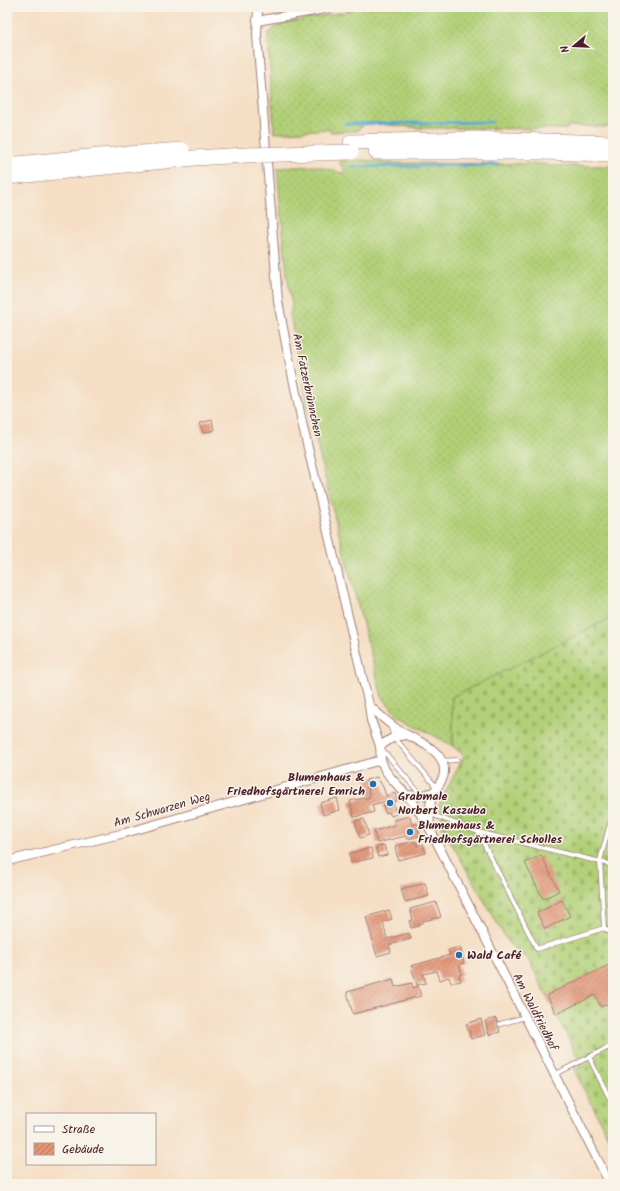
<svg xmlns="http://www.w3.org/2000/svg" width="620" height="1191" font-family="Kalam,sans-serif">
<style>
.grass{fill:url(#grass-dots);stroke:#7e7851}
.cemetery{fill:url(#cemetery-stones);stroke:#7e7851}
.lines{fill:none;stroke-linecap:round;stroke-linejoin:round}
.stream{stroke:#58a9d2;stroke-width:3}
.building{fill:url(#building-hatch)}
.lane-casing{stroke:#a07e78;stroke-width:5.5}
.street-casing{stroke:#a07e78;stroke-width:10}
.highway-casing{stroke:#a07e78;stroke-width:16}
.lane{stroke:#fff;stroke-width:4}
.street{stroke:#fff;stroke-width:8}
.highway{stroke:#fff;stroke-width:15}
.highway-bridge-casing{stroke:#a07e78;stroke-width:16;stroke-linecap:butt}
.highway-bridge{stroke:#fff;stroke-width:15}
.poi-dot{fill:#1f6fb2;stroke:#f7f3e8;stroke-width:1.5}
.labels{text-anchor:middle;dominant-baseline:central;stroke-width:3;stroke-linejoin:round;paint-order:stroke}
.street-label{font-size:12px;fill:#4a1f2b;stroke:#f7f3e8}
.poi-label{font-size:12px;font-weight:bold;fill:#4a1f2b;stroke:#f7f3e8;text-anchor:start}
</style>
<defs>
<pattern id="grass-dots" width="8" height="8" patternUnits="userSpaceOnUse"><rect width="8" height="8" fill="#b1d077"/><path d="M2 2h.1M6 6h.1" fill="none" stroke="#9ab267" stroke-width="1.8" stroke-linecap="round"/></pattern>
<pattern id="cemetery-stones" width="16" height="16" patternUnits="userSpaceOnUse"><rect width="16" height="16" fill="#b1d077"/><path d="M2 7V4a2 2 0 0 1 4 0v3zM10 15v-3a2 2 0 0 1 4 0v3z" fill="#9ab267"/></pattern>
<pattern id="building-hatch" width="6" height="6" patternUnits="userSpaceOnUse"><rect width="6" height="6" fill="#e19373"/><path d="M-1 1l2-2M0 6l6-6M5 7l2-2" fill="none" stroke="#b8775f"/></pattern>
</defs>
<rect width="100%" height="100%" fill="#f7f3e8"/>
<filter id="ink" filterUnits="userSpaceOnUse"><feTurbulence type="fractalNoise" baseFrequency=".025" numOctaves="2"/><feDisplacementMap in="SourceGraphic" scale="8" xChannelSelector="R" yChannelSelector="G"/><feConvolveMatrix kernelMatrix="1 2 1 2 8 2 1 2 1" color-interpolation-filters="sRGB"/></filter>
<filter id="wash" filterUnits="userSpaceOnUse"><feTurbulence type="fractalNoise" baseFrequency=".012" numOctaves="4" result="noise"/><feDisplacementMap in="SourceGraphic" scale="16" xChannelSelector="R" yChannelSelector="G"/><feGaussianBlur stdDeviation="0.9" result="paint"/><feColorMatrix in="noise" values="0 0 0 0 0 0 0 0 0 0 0 0 0 0 0 0 0 1.4 0 .05"/><feComposite in="paint" operator="in"/></filter>
<g filter="url(#wash)">
<rect width="100%" height="100%" fill="#f5dec4"/>
<path class="grass" d="M360,7H613V127L568,126L567,129L421,128L366,123L357,131L331,132L329,129L274,133L268,34L279,24L344,12Z
M363,160L388,163L546,164V166H613V634L452,697L453,746L398,716L382,697L330,499L309,411L290,315L292,306L287,274L277,168L316,166L346,174L339,161Z"/>
<path class="cemetery" d="M613,617V1146L574,1070L582,1066L528,959L509,944L440,823L443,813L438,807L464,756L453,746L452,697Z"/>
<g class="lines">
<path class="stream" d="M345,124L492,122
M351,167L498,165"/>
</g>
<g id="blocks">
<path class="building" d="M212,420L214,430L203,433L200,423Z
M377,777L383,787L386,796L395,793L397,801L393,802L395,810L398,809L399,813L391,816L389,812L385,813L383,805L388,804L387,801L372,805L374,812L354,817L350,801L370,797L366,780Z
M337,798L340,810L323,815L320,803Z
M410,816L412,825L417,823L420,836L407,839L406,836L377,843L374,831L395,825L394,820Z
M364,819L369,835L360,838L355,821Z
M416,841L417,846L423,844L426,853L398,860L395,846Z
M384,845L387,855L378,857L376,847Z
M371,848L373,858L351,863L349,853Z
M541,855L559,891L543,899L525,863Z
M425,883L429,896L405,902L401,889Z
M562,900L570,916L545,929L537,913Z
M436,902L441,917L423,921V923L418,924L419,926L411,928L409,921L413,920L410,909Z
M389,910L392,919L383,922L387,939L409,933L411,939L389,945L391,952L377,956L366,917Z
M460,947L464,963L459,964L462,974L459,975L461,981L451,983L449,977L440,980L437,971L423,974L426,983L417,985L411,966L450,955L448,950Z
M609,965L613,973V1001L601,1007L595,995L556,1014L547,995Z
M393,979L395,987L412,983L413,988L418,986L421,996L353,1014L347,992Z
M496,1018L500,1032L489,1035L485,1021Z
M481,1019L485,1035L471,1039L466,1024Z"/>
</g>
</g>
<g filter="url(#ink)">
<use href="#blocks" fill-opacity="0" stroke="#a07e78" stroke-width="1"/>
<g class="lines">
<g class="lane-casing">
<path id="lane" d="M390,725L394,737L437,788
M381,748L421,795
M442,761L457,760
M420,810L478,832L537,949L604,928L613,935
M478,832L613,865
M604,928L600,861L609,827L613,818
M500,1024L525,1017
M589,1057L613,1045
M554,1075L589,1057L613,1105"/>
</g>
<g class="street-casing">
<path id="street" d="M258,7L257,35L266,150L278,301L287,349L303,427L369,705L371,720L380,746L381,760L385,770L391,778L413,802L430,829L610,1184
M257,21L336,7
M369,705C378,714 387,722 397,729C413,740 446,748 444,773C443,783 436,786 433,794C429,804 429,817 430,828
M380,746L394,737L407,735
M407,795L421,796L433,792
M7,861L125,833L381,760"/>
</g>
<g class="highway-casing">
<path id="highway" d="M351,142L475,139L613,143
M376,152H540L613,154"/>
</g>
<use href="#lane" class="lane"/>
<use href="#street" class="street"/>
<use href="#highway" class="highway"/>
<g class="highway-bridge-casing">
<path id="highway-bridge" d="M7,165L99,156L182,150
M7,177L194,158L246,155L351,152"/>
</g>
<use href="#highway-bridge" class="highway-bridge"/>
</g>
</g>
<g class="poi-dot">
<circle cx="373" cy="784" r="4"/>
<circle cx="390" cy="803" r="4"/>
<circle cx="410" cy="832" r="4"/>
<circle cx="459" cy="955" r="4"/>
</g>
<g class="labels">
<g class="street-label">
<text transform="translate(307 385) rotate(78)">Am Fatzerbrünnchen</text>
<text transform="translate(162 810) rotate(-16)">Am Schwarzen Weg</text>
<text transform="translate(535 1012) rotate(63)">Am Waldfriedhof</text>
</g>
<g class="poi-label">
<text x="365" y="777" text-anchor="end">Blumenhaus &amp;<tspan x="365" dy="14">Friedhofsgärtnerei Emrich</tspan></text>
<text x="398" y="796">Grabmale<tspan x="398" dy="14">Norbert Kaszuba</tspan></text>
<text x="418" y="825">Blumenhaus &amp;<tspan x="418" dy="14">Friedhofsgärtnerei Scholles</tspan></text>
<text x="467" y="955">Wald Café</text>
</g>
</g>
<rect width="620" height="1191" fill="none" stroke="#f7f3e8" stroke-width="24"/>
<rect x="26" y="1113" width="130" height="52" fill="#f7f3e8" stroke="#b29e9c"/>
<rect x="34" y="1126" width="20" height="6" fill="#ffffff" stroke="#b29e9c"/>
<text x="62" y="1133" font-size="12" fill="#4a1f2b">Straße</text>
<rect x="34" y="1143" width="20" height="12" fill="url(#building-hatch)" stroke="#b29e9c"/>
<text x="62" y="1153" font-size="12" fill="#4a1f2b">Gebäude</text>
<g transform="translate(574 46) rotate(251)" stroke="#f7f3e8" stroke-width="3" paint-order="stroke">
<path d="M0-3L7 15L0 10L-7 15Z" fill="#4a1f2b"/>
<text y="-6" font-size="11" font-weight="bold" text-anchor="middle" fill="#4a1f2b">N</text>
</g>
</svg>
